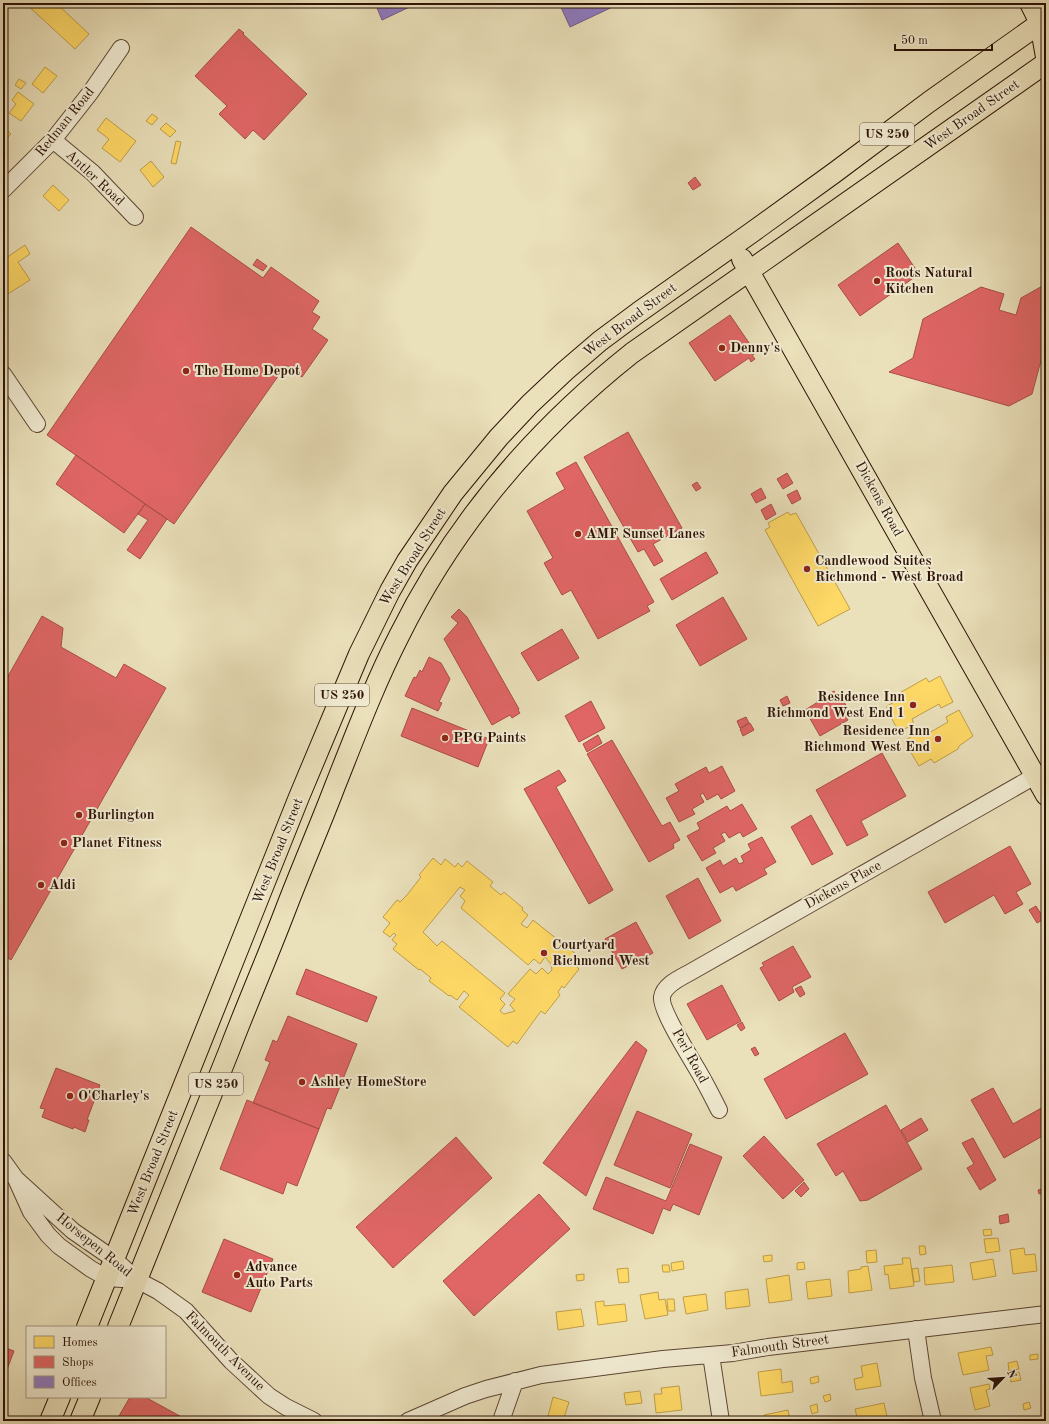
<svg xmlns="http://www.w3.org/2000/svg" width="1049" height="1424" font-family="'Old Standard TT',serif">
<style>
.homes{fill:#ffd966;stroke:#c09e49;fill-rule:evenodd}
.shops{fill:#e06666;stroke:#aa4d49}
.offices{fill:#8e7cc3;stroke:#715c8a}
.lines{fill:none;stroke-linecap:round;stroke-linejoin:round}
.minor-casing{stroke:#5c4633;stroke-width:18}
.major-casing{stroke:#2d1306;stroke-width:22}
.minor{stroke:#f1ebd2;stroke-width:16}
.major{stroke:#eae0ba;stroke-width:20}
.poi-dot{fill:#8f2418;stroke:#f1ebd2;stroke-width:1.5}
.labels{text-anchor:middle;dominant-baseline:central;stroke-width:4;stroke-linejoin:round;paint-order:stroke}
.shield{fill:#f1ebd2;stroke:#685443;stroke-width:1}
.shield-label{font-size:13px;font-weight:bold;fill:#2d1306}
.street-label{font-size:14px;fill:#2d1306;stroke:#f1ebd2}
.poi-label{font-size:14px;font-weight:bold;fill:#2d1306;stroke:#f1ebd2;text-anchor:start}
</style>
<rect width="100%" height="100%" fill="#eae0ba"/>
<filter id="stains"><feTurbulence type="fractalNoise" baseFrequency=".005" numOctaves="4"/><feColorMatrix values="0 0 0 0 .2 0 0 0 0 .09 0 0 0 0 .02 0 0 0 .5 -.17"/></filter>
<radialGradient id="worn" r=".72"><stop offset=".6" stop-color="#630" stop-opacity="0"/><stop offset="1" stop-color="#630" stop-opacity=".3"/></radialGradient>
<path class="homes" d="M25,3H56L89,34L75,49Z
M45,67L57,76L43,93L32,84Z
M19,79L26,83L21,89L15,85Z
M18,92L34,104L21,121L9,113L16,104L12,100Z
M152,114L158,118L152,125L146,121Z
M106,118L136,141L120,162L102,148L109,139L97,130Z
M166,123L176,131L170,137L160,129Z
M3,127L11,134L3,142Z
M176,141L181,142L176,164L171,163Z
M151,161L164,177L153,187L140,170Z
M53,185L69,200L59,211L43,196Z
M25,245L30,254L18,262L30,280L3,297V260Z
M788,512L790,515L796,513L850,609L818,626L765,530L770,527L768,523Z
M940,676L953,702L941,708L939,704L912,719L914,724L899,732L887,710V706L898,700L896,695L926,678L929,682Z
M959,710L973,736L959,746L958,749L934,763L931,759L919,766L904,741L919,732L922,737L948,722L946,717Z
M433,858L441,865L445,859L455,867L458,863L462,867L467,861L493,882L490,886L501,895L504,892L523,908L522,910L528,915L521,924L527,928L533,920L582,959L576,966L579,969L564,988L562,986L558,992L560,995L545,1014L541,1011L517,1044L513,1041L508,1047L459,1007L469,995L464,991L457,1000L450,995L449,996L429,981L431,978L420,969L419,970L393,949L397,944L392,940L396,935L394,933L390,937L383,932L390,923L383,917L397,900L400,902L407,895L421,877L419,875ZM460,887L465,890L460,896L465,901L461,908L528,965L534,959L540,964L545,957L551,964L552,970L548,974L542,968L536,974L530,969L508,994L515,999L510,1005L515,1011L504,1014L500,1011L505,1004L500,999L505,993L442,941L437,946L423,932Z
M991,1229L992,1235L984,1236L983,1230Z
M998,1238L1000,1251L986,1253L984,1239Z
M919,1246H925L926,1254L920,1255Z
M1024,1248L1025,1255L1035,1254L1037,1271L1013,1274L1010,1250Z
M876,1250L877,1262L867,1263L866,1251Z
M772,1255V1261L764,1262L763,1256Z
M902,1258H910L914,1286L890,1289L888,1274L885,1275L884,1266L903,1264Z
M993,1259L996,1276L973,1280L970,1263Z
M683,1261L684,1269L672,1271L671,1263Z
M804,1262L805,1269L797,1270V1263Z
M662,1265H669L670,1272H663Z
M952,1265L954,1282L925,1285L924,1268Z
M868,1266L872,1290L849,1293L848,1271L861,1269V1267Z
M628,1268L629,1282L619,1283L617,1269Z
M918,1268L920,1281L914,1282L912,1269Z
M584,1274V1280L577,1281L576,1275Z
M789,1275L792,1300L769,1303L766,1279Z
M830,1279L832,1296L808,1299L806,1282Z
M748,1289L750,1306L726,1309L725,1292Z
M658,1292L659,1300L665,1299L668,1315L645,1319L640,1295Z
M706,1294L708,1310L686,1314L683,1297Z
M667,1299H674L675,1311H668Z
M604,1301V1306L625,1304L627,1321L598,1325L595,1302Z
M581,1309L584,1326L558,1330L556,1312Z
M991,1347L993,1355L986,1356L989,1370L963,1375L958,1353Z
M1038,1354V1359L1030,1360V1355Z
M1017,1361L1019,1369L1009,1371L1008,1363Z
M877,1363L881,1386L856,1390L854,1379L863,1377L861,1366Z
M781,1369L782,1383L792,1381L793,1392L761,1396L758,1372Z
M1019,1372L1021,1380L1011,1382L1009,1374Z
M818,1376L819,1382L811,1384L810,1378Z
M989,1384L990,1389L986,1390L990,1406L975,1410L970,1388Z
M679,1386L682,1410L656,1413L654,1394H662L661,1388Z
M640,1391L642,1403L626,1405L624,1393Z
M830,1394L831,1400L825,1402L823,1396Z
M553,1397L569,1402L563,1421L547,1420Z
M1029,1402L1031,1408L1024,1410L1023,1404Z
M884,1403L888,1421H858L855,1409Z
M817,1404L818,1412L812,1414L810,1406Z
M788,1410L790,1421H765L764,1415Z"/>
<path class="shops" d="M239,29L244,33L243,34L307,94L264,140L253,130L245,139L219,114L227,106L195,76Z
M695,177L701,185L693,190L688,183Z
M191,227L263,278L271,267L319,301L312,312L320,317L312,329L328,340L302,377L286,365L174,524L47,435Z
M898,243L919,274L860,316L838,285Z
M257,259L267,266L263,271L253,265Z
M1046,284V342L1032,394L1009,406L889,372L913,358L923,319L981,287L1004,294L999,310L1016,315L1021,298Z
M730,315L756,353L752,355L755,359L751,362L749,358L715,381L689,343Z
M628,432L682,528L653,544L663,561L654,566L644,549L638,552L584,457Z
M76,455L145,504L124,533L56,484Z
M576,462L654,602L647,606L650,611L598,639L571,590L562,595L544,563L553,558L527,511L565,489L556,473Z
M787,473L793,483L783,489L777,479Z
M697,482L701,488L696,491L692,485Z
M761,488L766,498L756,503L751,494Z
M797,490L801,499L792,504L787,495Z
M145,504L167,519L140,559L127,550L148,520L138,514Z
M771,504L776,514L766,520L761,510Z
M706,552L718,573L672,600L660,579Z
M723,597L747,639L700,666L676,625Z
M459,609L467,617L519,709L518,710L520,713L512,718L510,715L492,725L444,639L458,623L451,617Z
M42,616L63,628L61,647L116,678L124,664L166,688L11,960L3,955V685Z
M562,629L579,658L538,681L521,653Z
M429,657L441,663L450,679L439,702L442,703L438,711L405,696L414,677L416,678L420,670L422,672Z
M834,691L838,698L841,697L850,712L845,715L848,720L820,736L805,710L818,702L816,701Z
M787,696L790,703L783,706L780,700Z
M591,701L605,728L579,742L565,716Z
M412,708L489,739L478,767L401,736Z
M746,717L749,723L740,728L737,721Z
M750,723L754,730L743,736L740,729Z
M598,735L602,743L587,752L583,744Z
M612,740L662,826L670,822L680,840L673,844L674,848L649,862L587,754Z
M882,753L906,796L861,821L868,835L847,846L816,790Z
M722,766L735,791L721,799L718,794L707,800L703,793L700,795L704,802L692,809L695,814L679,822L666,798L679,791L675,784L706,767L709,773Z
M559,770L566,781L556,787L613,890L589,904L524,789Z
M742,804L757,829L743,837L740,832L729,838L725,832L721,834L725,841L713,848L716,853L702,861L687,836L700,829L697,823L727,806L730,811Z
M811,815L833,854L812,865L791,827Z
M762,837L776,862L764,869L767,874L736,891L733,886L720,893L706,868L720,860L723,866L736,858L739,864L744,862L741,856L751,850L748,844Z
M1010,846L1031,884L1016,892L1023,904L1005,914L994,895L945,923L928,892Z
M698,878L721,921L689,939L666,896Z
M1036,906L1044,919L1037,923L1029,910Z
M636,922L653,953L622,969L605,939Z
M793,946L811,977L792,987L794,992L779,1001L760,968L764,966L762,963Z
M306,969L377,997L367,1022L296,994Z
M722,985L741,1021L707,1040L687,1004Z
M801,986L805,994L800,997L795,989Z
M288,1016L357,1044L331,1109L327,1108L319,1129L253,1103L270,1062L265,1060L273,1040L277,1042Z
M742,1022L745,1028L741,1031L737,1025Z
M845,1033L868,1074L786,1119L764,1079Z
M636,1041L647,1050L586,1196L543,1163Z
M755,1047L759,1054L755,1056L751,1049Z
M56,1068L100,1085L87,1120H89L85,1132L74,1127L73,1129L42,1117L45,1109L40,1108Z
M993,1088L1013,1124L1045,1106L1046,1108V1134L1004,1158L971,1100Z
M247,1100L319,1129L297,1186L287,1182L283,1194L220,1169Z
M886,1105L922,1169L868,1200L860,1201L843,1171L836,1176L817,1144Z
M637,1111L692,1134L670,1188L614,1165Z
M921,1118L928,1130L908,1142L901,1130Z
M764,1136L804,1180L783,1199L743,1156Z
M456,1137L492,1178L393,1268L356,1227Z
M973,1138L996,1180L980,1190L967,1168L974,1164L962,1143Z
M690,1144L722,1157L699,1215L673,1204L670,1211L663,1208L653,1234L593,1209L606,1177L666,1201Z
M804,1182L809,1189L801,1197L795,1191Z
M1046,1188V1196L1045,1197L1044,1193L1039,1194L1038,1190Z
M539,1194L570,1229L474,1316L443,1281Z
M1008,1214L1009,1222L1000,1224L999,1216Z
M224,1239L273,1259L251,1312L202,1292Z
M3,1347L14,1351L3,1380Z
M130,1397H145L189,1421H128L119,1416Z"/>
<path class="offices" d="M375,3H418L382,20Z
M559,3H621L570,27Z"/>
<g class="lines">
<g class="minor-casing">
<path id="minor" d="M53,140L93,173L135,217
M3,190L53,140L90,93L121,48
M3,374L37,424
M719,1110C713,1098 707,1086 700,1074C692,1060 660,1010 662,997C664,985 680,978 689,973L1035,776
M3,1161L16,1179L31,1212L48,1235L59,1246L91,1269L107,1278L137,1280
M16,1179L73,1231L115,1260L137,1280L158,1291L186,1311L231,1361L269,1396L286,1407L314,1421
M916,1329L923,1378L933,1421
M711,1355L721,1421
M408,1421L465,1396L486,1389L541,1375L663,1359L733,1353L768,1347L1046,1314
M501,1421L515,1381"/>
</g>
<g class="major-casing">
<path id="major" d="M1030,3L1040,23L1046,57
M742,259L1046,795
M87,1327L299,797L359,654L390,591L407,561L453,493L499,437L530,404L565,371L600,341L639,312L751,233L834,173L929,102L1046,19
M118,1327C155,1235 192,1143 229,1051C247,1004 267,958 285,911C301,869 319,828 335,786C355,736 374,685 399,636C454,525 535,430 632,353L1046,63
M50,1421L60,1397
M80,1421L90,1397"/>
</g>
<use href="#minor" class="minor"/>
<use href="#major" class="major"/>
</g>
<g class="poi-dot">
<circle cx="877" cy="281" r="4"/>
<circle cx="722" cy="348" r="4"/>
<circle cx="186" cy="371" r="4"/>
<circle cx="578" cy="534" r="4"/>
<circle cx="807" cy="569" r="4"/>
<circle cx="913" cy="705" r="4"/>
<circle cx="445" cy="738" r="4"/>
<circle cx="938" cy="739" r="4"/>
<circle cx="79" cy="815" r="4"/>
<circle cx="64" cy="843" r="4"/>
<circle cx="41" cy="885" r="4"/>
<circle cx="544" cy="953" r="4"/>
<circle cx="302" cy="1082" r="4"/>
<circle cx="70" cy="1096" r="4"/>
<circle cx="237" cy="1275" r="4"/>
</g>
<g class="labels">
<g class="shield">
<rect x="860" y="123" width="54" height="22" rx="3"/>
<rect x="315" y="684" width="54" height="22" rx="3"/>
<rect x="189" y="1073" width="54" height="22" rx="3"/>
</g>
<g class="shield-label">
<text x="887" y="134">US 250</text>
<text x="342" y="695">US 250</text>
<text x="216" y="1084">US 250</text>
</g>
<g class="street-label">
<text transform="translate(972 115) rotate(-35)">West Broad Street</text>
<text transform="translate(65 122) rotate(-51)">Redman Road</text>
<text transform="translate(95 178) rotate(43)">Antler Road</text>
<text transform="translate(630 320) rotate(-37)">West Broad Street</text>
<text transform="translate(879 499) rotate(61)">Dickens Road</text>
<text transform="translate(413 557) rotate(-58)">West Broad Street</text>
<text transform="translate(278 851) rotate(-68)">West Broad Street</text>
<text transform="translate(843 885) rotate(-29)">Dickens Place</text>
<text transform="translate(690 1056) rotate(61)">Perl Road</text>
<text transform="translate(153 1163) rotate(-68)">West Broad Street</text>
<text transform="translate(94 1245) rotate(39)">Horsepen Road</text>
<text transform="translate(780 1346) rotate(-8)">Falmouth Street</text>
<text transform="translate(225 1351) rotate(45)">Falmouth Avenue</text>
</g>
<g class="poi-label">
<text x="885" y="273">Roots Natural<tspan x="885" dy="16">Kitchen</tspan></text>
<text x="730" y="348">Denny's</text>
<text x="194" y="371">The Home Depot</text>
<text x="586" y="534">AMF Sunset Lanes</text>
<text x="815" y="561">Candlewood Suites<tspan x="815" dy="16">Richmond - West Broad</tspan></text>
<text x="905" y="697" text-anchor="end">Residence Inn<tspan x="905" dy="16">Richmond West End 1</tspan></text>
<text x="930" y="731" text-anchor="end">Residence Inn<tspan x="930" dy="16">Richmond West End</tspan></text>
<text x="453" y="738">PPG Paints</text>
<text x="87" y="815">Burlington</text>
<text x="72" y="843">Planet Fitness</text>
<text x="49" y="885">Aldi</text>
<text x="552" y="945">Courtyard<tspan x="552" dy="16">Richmond West</tspan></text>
<text x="310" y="1082">Ashley HomeStore</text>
<text x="78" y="1096">O'Charley's</text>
<text x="245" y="1267">Advance<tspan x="245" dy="16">Auto Parts</tspan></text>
</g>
</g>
<rect width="1049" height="1424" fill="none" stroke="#eae0ba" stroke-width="16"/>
<rect x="4" y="4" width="1041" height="1416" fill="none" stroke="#2d1306" stroke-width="2"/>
<rect x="8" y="8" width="1033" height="1408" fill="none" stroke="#2d1306"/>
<rect x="26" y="1326" width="140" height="72" fill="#f1ebd2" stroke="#a39580"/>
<rect x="34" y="1336" width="20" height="12" fill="#ffd966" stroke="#a39580"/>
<text x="62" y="1346" font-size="12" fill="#2d1306">Homes</text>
<rect x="34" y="1356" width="20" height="12" fill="#e06666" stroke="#a39580"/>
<text x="62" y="1366" font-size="12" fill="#2d1306">Shops</text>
<rect x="34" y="1376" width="20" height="12" fill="#8e7cc3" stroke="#a39580"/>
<text x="62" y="1386" font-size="12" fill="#2d1306">Offices</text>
<g transform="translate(1003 1378) rotate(65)" stroke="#f1ebd2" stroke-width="3" paint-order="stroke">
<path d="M0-3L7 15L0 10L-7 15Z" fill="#2d1306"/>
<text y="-6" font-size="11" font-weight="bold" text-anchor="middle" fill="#2d1306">N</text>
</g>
<path d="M895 44v6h97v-6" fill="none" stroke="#2d1306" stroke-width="2"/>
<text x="901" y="44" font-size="12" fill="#2d1306" stroke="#f1ebd2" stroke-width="3" paint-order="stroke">50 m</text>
<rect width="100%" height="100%" filter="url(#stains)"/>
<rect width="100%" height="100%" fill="url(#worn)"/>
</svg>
